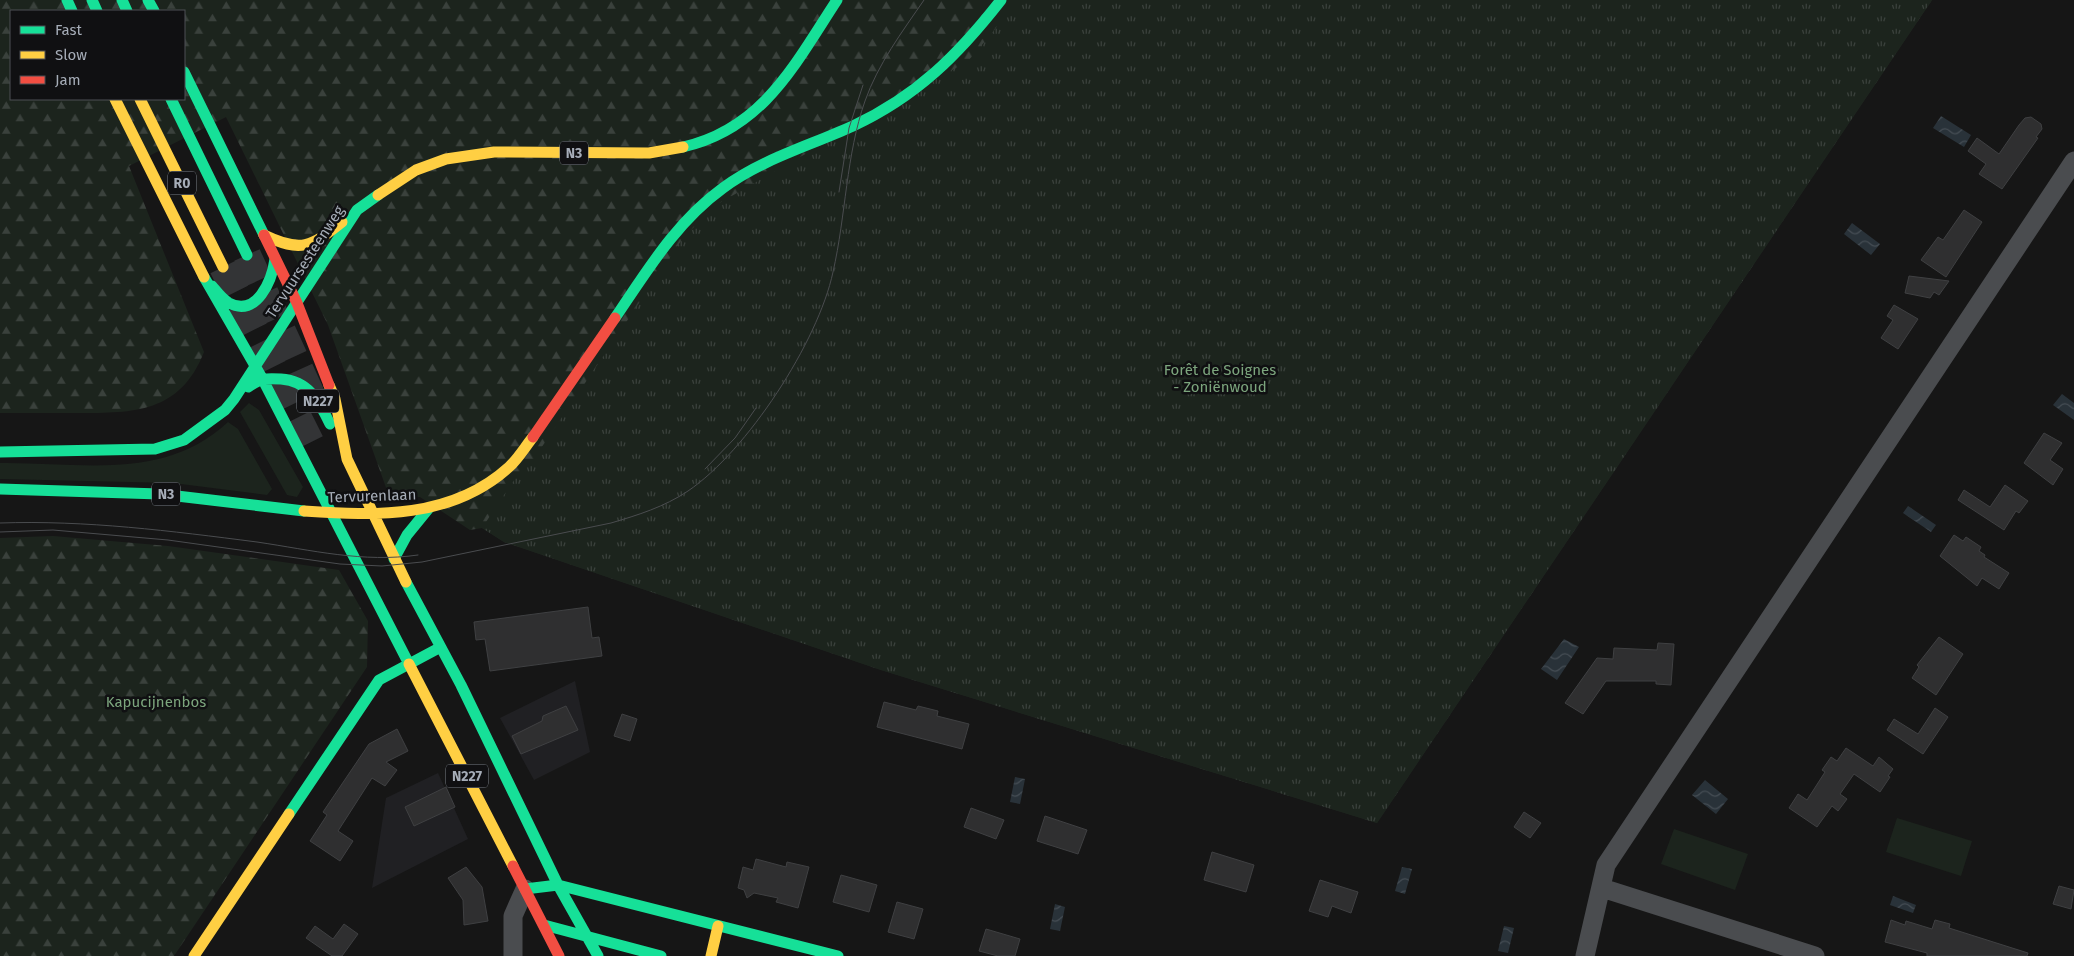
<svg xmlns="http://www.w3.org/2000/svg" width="2074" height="956" font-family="'Fira Sans',sans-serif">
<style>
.built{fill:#202023}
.grass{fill:#1c241d}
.forest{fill:url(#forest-firs);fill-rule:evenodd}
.park{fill:url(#park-tufts)}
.water{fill:url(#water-waves)}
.building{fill:#2f2f30;stroke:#3f4042}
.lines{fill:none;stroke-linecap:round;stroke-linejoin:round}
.highway-tunnel{stroke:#333436;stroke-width:28;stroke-dasharray:28 14;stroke-linecap:butt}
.street{stroke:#4a4c4f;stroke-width:19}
.fast{stroke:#16e098;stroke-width:11}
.slow{stroke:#ffcf43;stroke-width:11}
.jam{stroke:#f24e42;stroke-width:11}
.tram{stroke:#4a4c4f;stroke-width:1}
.labels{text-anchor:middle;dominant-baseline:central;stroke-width:5;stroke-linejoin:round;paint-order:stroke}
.shield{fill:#101012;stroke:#797e86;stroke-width:1}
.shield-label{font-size:14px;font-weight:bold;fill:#a6adb8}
.street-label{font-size:15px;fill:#a6adb8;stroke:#101012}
.park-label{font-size:15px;fill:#7ca57d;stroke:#101012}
</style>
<defs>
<pattern id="forest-firs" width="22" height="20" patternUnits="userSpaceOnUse" patternTransform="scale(1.25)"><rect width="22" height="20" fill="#1c241d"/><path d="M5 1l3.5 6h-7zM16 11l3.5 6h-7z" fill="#3a413c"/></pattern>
<pattern id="park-tufts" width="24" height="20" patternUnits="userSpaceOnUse" patternTransform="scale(1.25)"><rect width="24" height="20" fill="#1c241d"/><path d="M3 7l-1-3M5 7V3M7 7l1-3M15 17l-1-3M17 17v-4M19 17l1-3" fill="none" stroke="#3a413c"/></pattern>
<pattern id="water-waves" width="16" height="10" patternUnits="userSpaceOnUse" patternTransform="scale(1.25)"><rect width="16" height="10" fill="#293239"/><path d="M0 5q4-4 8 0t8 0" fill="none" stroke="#454d54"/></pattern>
</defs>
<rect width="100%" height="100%" fill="#161616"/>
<path class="built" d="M575,681L590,752L534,780L500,718Z
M438,773L468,839L372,888L386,798Z"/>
<path class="grass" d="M249,403L259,410L303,487L297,497L287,495L240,412Z
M228,422L238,429L272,489L267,495L173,483L0,479V463C80,462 164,482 228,422Z
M1897,818L1972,841L1961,876L1886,852Z
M1674,829L1748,854L1735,890L1661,864Z"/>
<path class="forest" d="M0,0H1932L1377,823L881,670L504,542L482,528L470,530L420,497L389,496L328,325L226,117L129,166L204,352C180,413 134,413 77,413C51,413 26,413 0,413ZM11,11H184V99H11Z
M53,536L168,546L339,570L368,621L367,667L174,956H0V538Z"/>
<path class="park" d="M1015,0H1932L1377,823L881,670L504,542L482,528L516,477L533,460L683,238L716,205L968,61L993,32Z"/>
<path class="water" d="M1941,116L1971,135L1964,147L1933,128Z
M1852,223L1880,244L1871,255L1844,234Z
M2062,394L2074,403V420L2053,405Z
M1908,506L1936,525L1931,532L1903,513Z
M1564,639L1579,647L1557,680L1541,669Z
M1015,777L1025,779L1020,804L1010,802Z
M1705,780L1728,799L1716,814L1692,795Z
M1402,867L1412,869L1405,894L1395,891Z
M1893,896L1916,905L1913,913L1890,905Z
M1055,904L1065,907L1060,931L1050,929Z
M1504,926L1514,928L1508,953L1498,951Z"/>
<path class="building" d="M2031,117L2041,124L2042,129L2036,137L2038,138L2002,189L1979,174L1986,164L1968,151L1977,138L1999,154L2019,125L2025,118Z
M1964,210L1982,222L1946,277L1921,260L1938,237L1943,240Z
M1909,276L1949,281L1939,295L1934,292L1930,298L1905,293Z
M1894,305L1918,319L1898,349L1881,338L1893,320L1887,316Z
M2044,433L2062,443L2050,460L2063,469L2053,485L2024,463Z
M2005,485L2028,501L2019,513L2016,511L2004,530L1958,500L1964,490L1990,507Z
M1954,535L1963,541L1966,537L1981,547L1979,551L1985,555L1984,557L2009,573L1999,589L1982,578L1977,586L1940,556Z
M588,607L592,638L599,637L602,656L490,671L485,639L476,640L474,622Z
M1939,637L1963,654L1936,695L1912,678L1919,667L1917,665Z
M1658,643L1674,644L1671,685L1656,684V681H1606L1583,714L1565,703L1597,658L1613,659L1614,648L1657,650Z
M884,702L916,710L918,706L938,711L937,716L969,724L962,749L877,727Z
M566,706L578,730L521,754L512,736L542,721L543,716Z
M1935,708L1948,717L1923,754L1887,730L1894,719L1918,734Z
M622,714L637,719L630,741L614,736Z
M397,729L408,751L386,762L397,770L385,786L372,778L338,831L353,841L340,861L310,841L327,815L323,812L369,744Z
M1846,748L1873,766L1879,757L1893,769L1888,776L1890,777L1880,792L1854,774L1840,794L1847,799L1838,811L1832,806L1817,827L1789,808L1798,794L1807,800L1825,772L1822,770L1831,757L1837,761Z
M446,787L455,807L414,826L405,807Z
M971,808L1004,820L996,839L964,827Z
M1524,812L1541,823L1530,838L1514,827Z
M1045,816L1087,830L1078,854L1037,841Z
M1212,852L1254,865L1246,892L1204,880Z
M756,859L786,867L787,862L809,867L798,908L776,902L778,898L754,893L747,898L744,890L738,888L743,867L753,870Z
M466,867L482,887L488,921L464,925L463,900L448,878Z
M841,875L877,885L869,912L833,902Z
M1320,880L1358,892L1351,913L1332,906L1328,917L1309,911Z
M2059,886L2074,890L2071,909L2053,904Z
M897,902L923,909L914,939L888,932Z
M1891,920L1905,925L1906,921L1932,929L1935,920L1950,924L1949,928L2028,953L2027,956H1927V953L1885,942Z
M344,924L358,934L342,956H332L306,938L315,926L333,939Z
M986,929L1020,939L1015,956H998L979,951Z"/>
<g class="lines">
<path class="highway-tunnel" d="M247,255L314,401
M223,267L315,452"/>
<path class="street" d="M1602,888L1815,956
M513,956V916L525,889
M1585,956L1606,865L2074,161"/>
<path class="fast" d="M67,0L72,11
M92,0L97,11
M122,0L127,11
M148,0L154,11
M184,72L264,235
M171,99L247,255
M683,147C763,129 795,64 837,0
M204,277L262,378L409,664
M212,286C217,292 222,299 229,303C257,318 272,280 275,259
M615,318C647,271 676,222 723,188C762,159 809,146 853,126C917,96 958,55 1001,0
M248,387C262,378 265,378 281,379C309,381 319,401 330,424
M0,452L155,449L184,440L225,410L234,399L357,210L378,195
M0,489L160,494L304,511
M394,559L407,535L429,508
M406,582L461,685L558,885L598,956
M289,814L379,680L439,648
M525,889L558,885L838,956
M544,925L661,956"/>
<path class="slow" d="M115,99L204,277
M140,99L223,267
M378,195L416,170L446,159L494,152L649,153L683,147
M264,235C301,253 311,247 342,222
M329,385L335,399L347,459L406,582
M304,511C376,516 452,519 509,467C518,459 525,447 533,437
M409,664L513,866
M194,956L289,814
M711,956L718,926"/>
<path class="jam" d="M264,235L297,303L329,385
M533,437L615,318
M513,866L559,956"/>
<path class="tram" d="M839,192L849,128L863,85
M705,469L735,438L756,408
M0,523C86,520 171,531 257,542C311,550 363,563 418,555
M0,532L53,530L168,540L340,564L382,566L422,562L611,523C638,515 664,507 688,491C747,451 818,342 833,272C846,215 846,155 865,101C878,64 902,32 924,0"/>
</g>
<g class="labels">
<g class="shield">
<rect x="560" y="141.5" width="28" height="23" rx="4"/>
<rect x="168" y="171.5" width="28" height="23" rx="4"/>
<rect x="297" y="389.5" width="42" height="23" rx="4"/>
<rect x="152" y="482.5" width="28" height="23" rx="4"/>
<rect x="446" y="764.5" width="42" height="23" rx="4"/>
</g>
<g class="shield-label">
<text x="574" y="153">N3</text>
<text x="182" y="183">R0</text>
<text x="318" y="401">N227</text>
<text x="166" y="494">N3</text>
<text x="467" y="776">N227</text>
</g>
<g class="street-label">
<text transform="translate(305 262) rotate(-57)">Tervuursesteenweg</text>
<text transform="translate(372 496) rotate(-2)">Tervurenlaan</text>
</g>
<g class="park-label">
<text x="1220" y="370">Forêt de Soignes<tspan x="1220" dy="17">- Zoniënwoud</tspan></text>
<text x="156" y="702">Kapucijnenbos</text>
</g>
</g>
<rect x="10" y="10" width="175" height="90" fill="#101012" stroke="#4c4f54"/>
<rect x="20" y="26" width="25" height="8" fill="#16e098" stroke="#4c4f54"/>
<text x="55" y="35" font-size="15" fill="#a6adb8">Fast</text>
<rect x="20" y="51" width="25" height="8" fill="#ffcf43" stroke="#4c4f54"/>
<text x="55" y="60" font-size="15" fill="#a6adb8">Slow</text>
<rect x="20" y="76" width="25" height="8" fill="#f24e42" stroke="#4c4f54"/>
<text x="55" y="85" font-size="15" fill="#a6adb8">Jam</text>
</svg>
